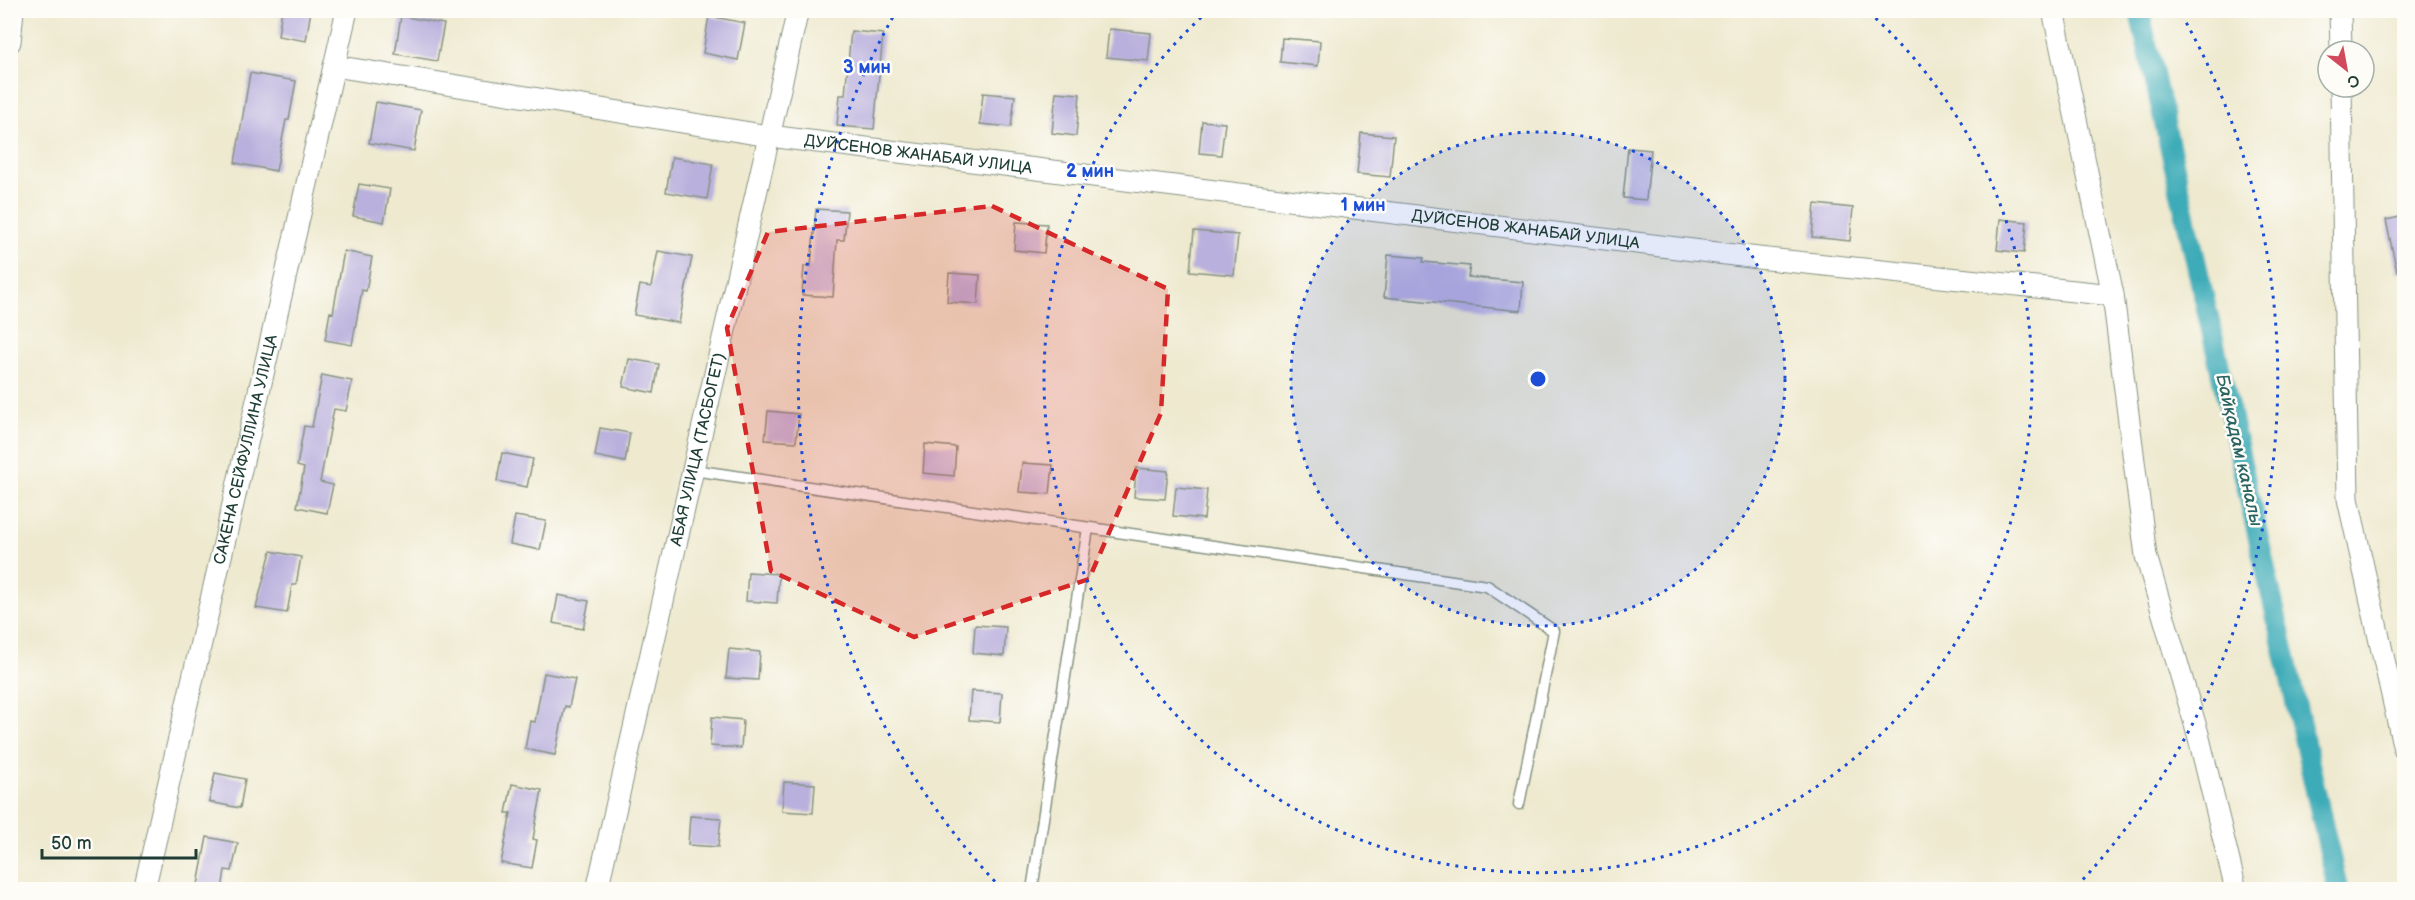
<svg xmlns="http://www.w3.org/2000/svg" width="2415" height="900" font-family="'Balsamiq Sans',sans-serif">
<style>
.lines{fill:none;stroke-linecap:round;stroke-linejoin:round}
.canal{stroke:#3cacb8;stroke-width:21}
.building{fill:#bab0dd}
.service-casing{stroke:#869382;stroke-width:13}
.minor-casing{stroke:#869382;stroke-width:23}
.service{stroke:#fff;stroke-width:10}
.minor{stroke:#fff;stroke-width:21}
.marked{fill:#d62828;fill-opacity:0.2;stroke:#d62828;stroke-width:4.5;stroke-dasharray:12 8;stroke-linejoin:round}
.ring{fill:none;stroke:#1d4ed8;stroke-width:3;stroke-dasharray:3 6}
.labels{text-anchor:middle;dominant-baseline:central;stroke-width:5;stroke-linejoin:round;paint-order:stroke}
.street-label{font-size:16px;fill:#1f3d34;stroke:#fdfcf7}
.water-label{font-size:18px;font-style:italic;fill:#296462;stroke:#fdfcf7}
.centre{fill:#1d4ed8;stroke:#fdfcf7;stroke-width:3}
.ring-label{font-size:18px;text-anchor:middle;font-weight:bold;fill:#1d4ed8;stroke:#fdfcf7;stroke-width:5;stroke-linejoin:round;paint-order:stroke}
</style>
<rect width="100%" height="100%" fill="#fdfcf7"/>
<filter id="ink" filterUnits="userSpaceOnUse"><feTurbulence type="fractalNoise" baseFrequency=".0167" numOctaves="2"/><feDisplacementMap in="SourceGraphic" scale="12" xChannelSelector="R" yChannelSelector="G"/><feConvolveMatrix kernelMatrix="1 2 1 2 8 2 1 2 1" color-interpolation-filters="sRGB"/></filter>
<filter id="wash" filterUnits="userSpaceOnUse"><feTurbulence type="fractalNoise" baseFrequency=".008" numOctaves="4" result="noise"/><feDisplacementMap in="SourceGraphic" scale="24" xChannelSelector="R" yChannelSelector="G"/><feGaussianBlur stdDeviation="1.35" result="paint"/><feColorMatrix in="noise" values="0 0 0 0 0 0 0 0 0 0 0 0 0 0 0 0 0 1.4 0 .05"/><feComposite in="paint" operator="in"/></filter>
<g filter="url(#wash)">
<rect width="100%" height="100%" fill="#eee9cf"/>
<g class="lines">
<path class="canal" d="M2139,10L2338,890"/>
</g>
<g id="blocks">
<path class="building" d="M282,10H311L306,41L278,36Z
M401,16L444,24L437,61L395,54Z
M709,16L745,23L738,60L703,53Z
M1109,29L1151,33L1148,61L1106,57Z
M851,31L883,34L874,129L837,126L840,95H845Z
M1282,38L1320,41L1318,66L1280,62Z
M250,73L296,81L289,120H286L276,171L235,163Z
M1056,92L1080,94L1076,136L1052,133Z
M983,93L1015,96L1011,127L980,124Z
M376,102L421,110L414,151L369,143Z
M1202,121L1225,123L1221,155L1199,153Z
M1361,133L1394,136L1390,177L1357,174Z
M1628,148L1651,150L1646,200L1623,198Z
M672,157L713,164L707,199L666,192Z
M359,184L390,189L384,222L353,216Z
M1815,204L1853,208L1850,241L1812,237Z
M816,209L847,211L844,240H837L833,297L802,295L804,266H811Z
M2404,216V271L2397,272L2386,220Z
M2000,219L2027,222L2024,253L1997,250Z
M1016,222L1047,224L1044,253L1014,250Z
M1194,231L1238,235L1234,275L1190,271Z
M344,251L372,257L366,291L362,290L352,345L325,340L330,312L333,313Z
M658,251L692,257L679,323L634,315L640,285L651,287Z
M1388,255L1424,258L1423,262L1470,266L1468,277L1523,282L1521,311L1384,297Z
M949,273L980,275L978,304L947,302Z
M629,359L659,364L654,393L623,387Z
M322,375L352,381L346,411L334,409L320,482L333,485L327,513L297,507L304,468L297,466L304,426L312,427Z
M768,411L799,414L796,442L765,440Z
M600,428L630,433L625,462L595,456Z
M925,444L956,447L954,476L923,473Z
M502,453L533,459L527,487L497,481Z
M1022,463L1053,465L1050,494L1019,492Z
M1136,468L1168,471L1165,499L1134,497Z
M1176,487L1207,490L1204,519L1173,516Z
M515,516L546,521L540,550L510,544Z
M271,551L301,557L296,585H292L287,613L256,608Z
M748,572L779,574L777,603L746,601Z
M558,595L589,601L583,629L553,623Z
M975,625L1006,627L1004,656L973,653Z
M729,649L760,652L758,680L726,678Z
M544,673L575,679L569,707L565,706L555,755L525,749L530,721L535,722Z
M971,691L1002,693L1000,722L969,720Z
M712,717L743,720L741,748L710,746Z
M215,773L245,779L240,808L209,802Z
M784,782L815,784L813,813L782,811Z
M512,784L542,790L533,839L537,840L532,868L501,863L511,813H506Z
M690,816L721,818L718,847L688,845Z
M207,837L238,843L232,871L225,870L222,890H197Z"/>
</g>
</g>
<g filter="url(#ink)">
<use href="#blocks" fill-opacity="0" stroke="#869382" stroke-width="1.5"/>
<g class="lines">
<g class="service-casing">
<path id="service" d="M693,470L1487,586L1554,631L1519,804
M1032,890L1088,528"/>
</g>
<g class="minor-casing">
<g id="minor">
<path d="M2053,10L2113,295L2146,556L2198,734L2236,890"/>
<path d="M2340,10L2341,51"/>
<path d="M10,42L13,10"/>
<path id="s1" d="M334,66L769,136L1758,258L2113,295"/>
<path d="M2341,87L2348,499L2404,749"/>
<path id="s2" d="M144,890L347,10"/>
<path id="s3" d="M597,890L798,10"/>
</g>
</g>
<use href="#service" class="service"/>
<use href="#minor" class="minor"/>
</g>
</g>
<path class="marked" d="M992,206L1168,289L1161,413L1089,579L914,637L771,571L727,328L768,232Z"/>
<circle cx="1538" cy="379" r="247" fill="#1d4ed8" fill-opacity=".12"/>
<g class="ring">
<circle cx="1538" cy="379" r="247"/>
<path d="M1869 12A494 494 0 1 1 1207 12"/>
<path d="M1001 888A740 740 0 0 1 894 15M2182 15A740 740 0 0 1 2075 888"/>
</g>
<g class="labels">
<g class="street-label">
<text stroke="none"><textPath href="#s1" startOffset="591">ДУЙСЕНОВ ЖАНАБАЙ УЛИЦА</textPath></text>
<text stroke="none"><textPath href="#s1" startOffset="1203">ДУЙСЕНОВ ЖАНАБАЙ УЛИЦА</textPath></text>
<text stroke="none"><textPath href="#s2" startOffset="452">САКЕНА СЕЙФУЛЛИНА УЛИЦА</textPath></text>
<text stroke="none"><textPath href="#s3" startOffset="452">АБАЯ УЛИЦА (ТАСБОГЕТ)</textPath></text>
</g>
<g class="water-label">
<text transform="translate(2239 450) rotate(77)">Байқадам каналы</text>
</g>
</g>
<circle cx="1538" cy="379" r="9" class="centre"/>
<g class="ring-label">
<text x="867" y="73">3 мин</text>
<text x="1090" y="177">2 мин</text>
<text x="1363" y="211">1 мин</text>
</g>
<rect width="2415" height="900" fill="none" stroke="#fdfcf7" stroke-width="36"/>
<g transform="translate(2346 69) rotate(149)"><circle r="28" fill="#fdfcf7" stroke="#a4b0a9" stroke-width="1.5"/>
<path d="M0-4.5L10 22L0 15L-10 22Z" fill="#d1495b"/>
<text y="-9" font-size="16" font-weight="bold" text-anchor="middle" fill="#1f3d34">С</text>
</g>
<path d="M42 849v9h154v-9" fill="none" stroke="#1f3d34" stroke-width="3"/>
<text x="51" y="849" font-size="18" fill="#1f3d34" stroke="#fdfcf7" stroke-width="4.5" paint-order="stroke">50 m</text>
</svg>
